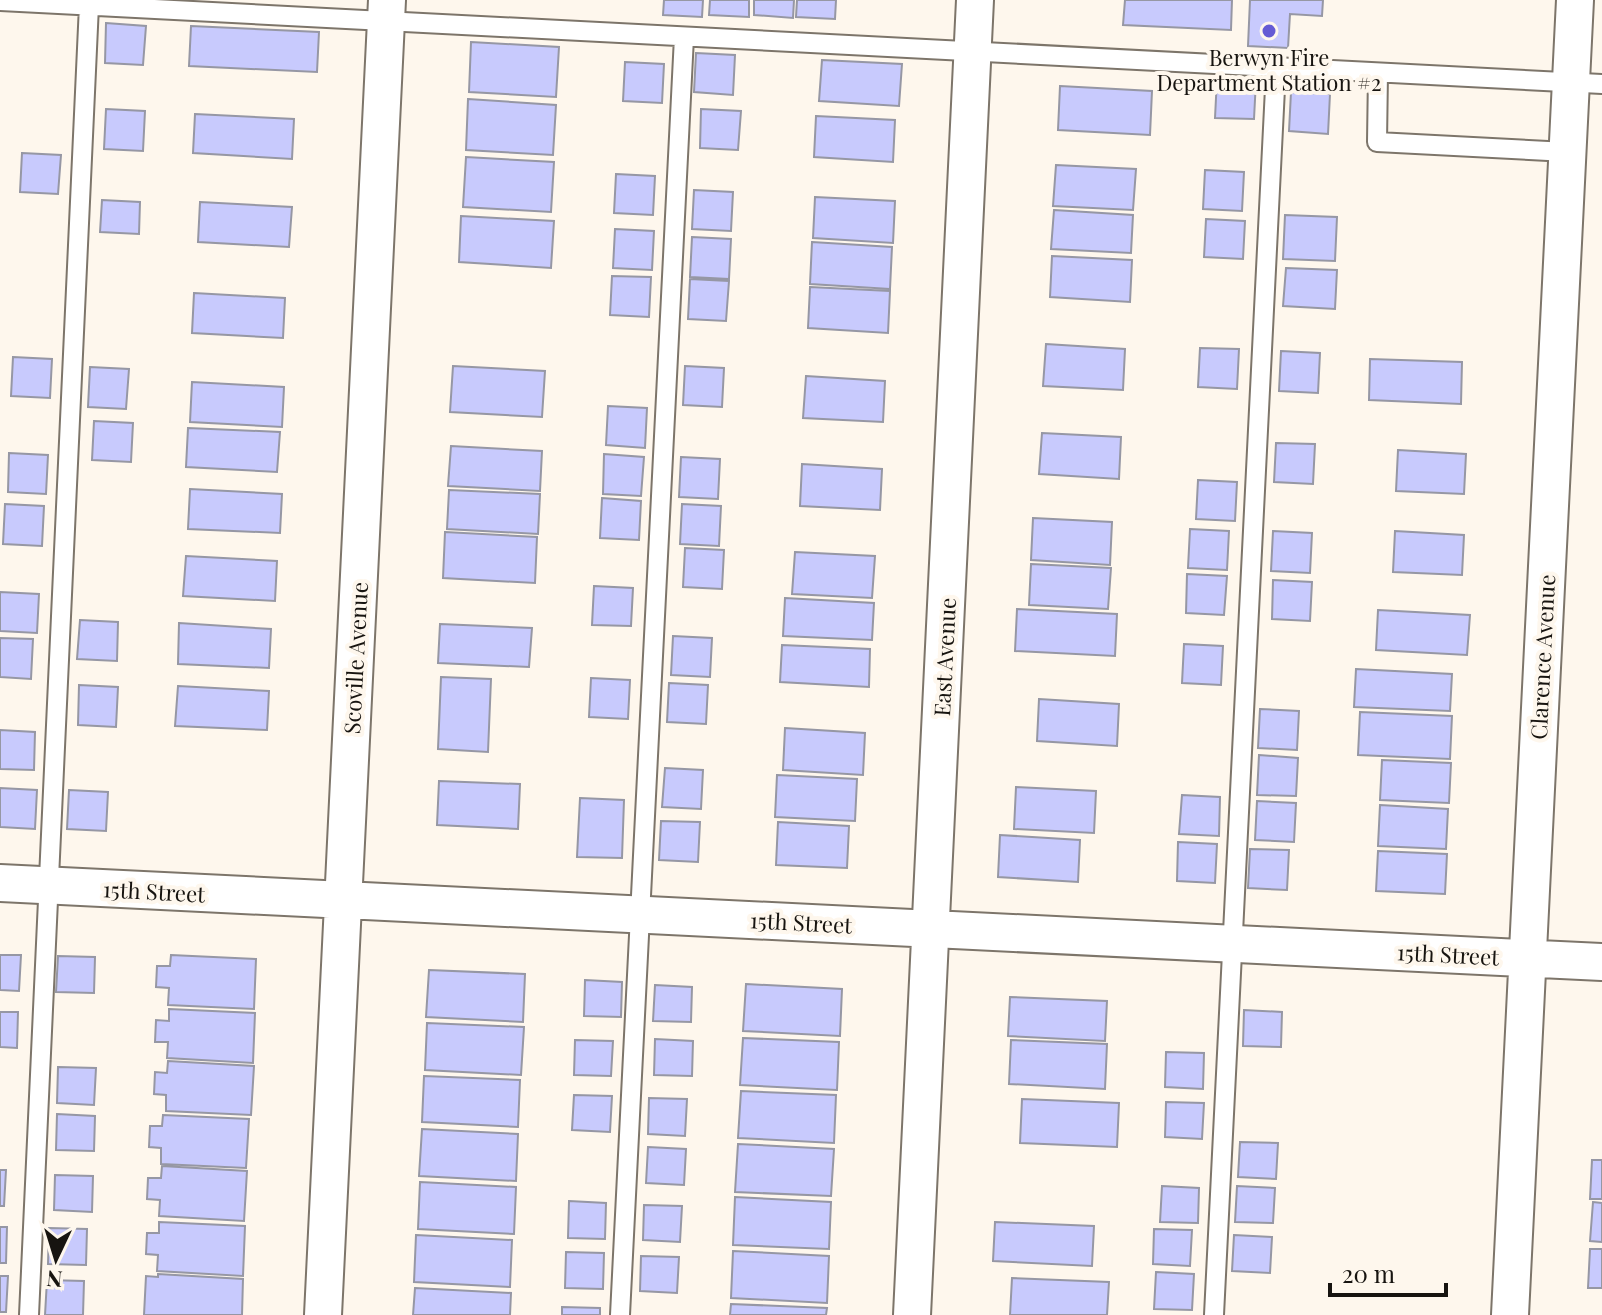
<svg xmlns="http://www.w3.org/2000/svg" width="1602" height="1315" font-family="'Playfair Display',serif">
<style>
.building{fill:#c8cafd;stroke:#9697a4;stroke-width:2}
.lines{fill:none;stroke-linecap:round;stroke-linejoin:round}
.lane-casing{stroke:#7d756a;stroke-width:22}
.street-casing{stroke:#7d756a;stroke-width:40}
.lane{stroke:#fff;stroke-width:18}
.street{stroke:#fff;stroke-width:36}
.poi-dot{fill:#655bd4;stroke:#fef7ed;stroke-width:3}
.labels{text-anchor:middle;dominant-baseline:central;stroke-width:8;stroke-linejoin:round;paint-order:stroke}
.poi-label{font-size:22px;fill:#171410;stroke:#fef7ed}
.street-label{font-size:22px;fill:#171410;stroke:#fef7ed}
</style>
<rect width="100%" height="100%" fill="#fef7ed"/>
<path class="building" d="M664,0H703L702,17L663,15Z
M710,0H749V17L709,15Z
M754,0H794L793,18L754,15Z
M797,0H836L835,19L796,17Z
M1125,0H1232L1231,30L1123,25Z
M1250,0H1323L1322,16L1290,14L1288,48L1248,46Z
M106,23L146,26L143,65L105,63Z
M191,26L319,32L317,72L189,66Z
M471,42L559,47L556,97L469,92Z
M696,53L735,55L733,95L694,92Z
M822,60L902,64L899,106L819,101Z
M625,62L664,64L662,103L623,101Z
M1217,78L1256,80L1254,119L1215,118Z
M1060,86L1152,91L1150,135L1058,130Z
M1291,92L1330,94L1328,134L1289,131Z
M468,99L556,105L553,155L466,150Z
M106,109L145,111L143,151L104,149Z
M701,109L741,111L738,150L700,148Z
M195,114L294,119L292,159L193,153Z
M816,116L895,120L893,162L814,157Z
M22,153L61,155L58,194L20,192Z
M466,157L554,162L551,212L463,207Z
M1056,165L1136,169L1133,210L1053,206Z
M1205,170L1244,172L1242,211L1203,209Z
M616,174L655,176L653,215L614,213Z
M694,190L733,192L731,231L692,229Z
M815,197L895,201L893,243L813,238Z
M102,200L140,202L139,234L100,232Z
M200,202L292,207L289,247L198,242Z
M1054,210L1133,215L1131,253L1051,249Z
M1285,215L1337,217L1335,261L1283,259Z
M461,216L554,221L551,268L459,262Z
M1206,219L1245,221L1243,259L1204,257Z
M615,229L654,231L652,270L613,268Z
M692,237L731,239L729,279L690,277Z
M812,242L892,247L890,289L810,284Z
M1052,256L1132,260L1130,302L1050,297Z
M1286,268L1337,270L1335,309L1283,306Z
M612,276L651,277L649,317L610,315Z
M690,279L729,281L726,321L688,319Z
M810,287L890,291L888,333L808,328Z
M194,293L285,298L283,338L192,333Z
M1046,344L1125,349L1123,390L1043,386Z
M1200,348L1239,349L1237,389L1198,387Z
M1281,351L1320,353L1318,393L1279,391Z
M13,357L52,359L50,398L11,396Z
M1370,359L1462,362L1461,404L1369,400Z
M453,366L545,371L542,417L450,412Z
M685,366L724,368L722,407L683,405Z
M90,367L129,369L126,409L88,407Z
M806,376L885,381L883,422L803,418Z
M192,382L284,387L282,427L190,422Z
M608,406L647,408L645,448L606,445Z
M94,421L133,423L131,462L92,460Z
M188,428L280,432L277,472L186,467Z
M1042,433L1121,437L1119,479L1039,474Z
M1276,443L1315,444L1313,484L1274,482Z
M451,446L542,451L540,491L448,486Z
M1398,450L1466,454L1464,494L1396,491Z
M9,453L48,455L46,494L8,492Z
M604,454L644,457L641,496L603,494Z
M681,457L720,459L718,499L679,497Z
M802,464L882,469L880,510L800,506Z
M1198,480L1237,482L1235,521L1196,519Z
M190,489L282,494L280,533L188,529Z
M449,490L540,494L538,534L447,529Z
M602,498L641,501L639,540L600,538Z
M5,504L44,506L42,546L3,544Z
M682,504L721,506L719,546L680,544Z
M1033,518L1112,522L1110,565L1031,560Z
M1190,529L1229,531L1227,570L1188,568Z
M1273,531L1312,533L1310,573L1271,571Z
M1395,531L1464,535L1462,575L1393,572Z
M445,532L537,537L535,583L443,578Z
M685,548L724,550L722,589L683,587Z
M795,552L875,556L872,598L792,594Z
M186,556L277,561L275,601L183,596Z
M1031,564L1111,568L1108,609L1029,605Z
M1187,574L1227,576L1224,615L1186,613Z
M1273,580L1312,582L1310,621L1272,619Z
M594,586L633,588L631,626L592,625Z
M0,592L39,594L37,633L0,631Z
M785,598L874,603L872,640L783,636Z
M1017,609L1117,614L1115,656L1015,651Z
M1378,610L1470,615L1467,655L1376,650Z
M80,620L118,622L117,661L77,659Z
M179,623L271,629L269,668L178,664Z
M440,624L532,628L529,667L438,663Z
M673,636L712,638L710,677L671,675Z
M0,638L33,639L31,679L0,677Z
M1184,644L1223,646L1221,685L1182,683Z
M782,645L870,649L869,687L780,682Z
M1356,669L1452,674L1450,711L1354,707Z
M441,677L491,679L488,752L438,749Z
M591,678L630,680L628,719L589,717Z
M669,683L708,685L706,724L667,722Z
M79,685L118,687L116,727L78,725Z
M178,686L269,691L267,730L175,726Z
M1039,699L1119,704L1117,746L1037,741Z
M1260,709L1299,711L1297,750L1258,748Z
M1360,712L1452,716L1450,759L1358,755Z
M785,728L865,733L863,775L783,770Z
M0,730L35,732L34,770L0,769Z
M1259,755L1298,758L1296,796L1257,795Z
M1382,760L1451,763L1449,803L1380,800Z
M665,768L703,770L701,809L662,807Z
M777,775L857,779L855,821L775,817Z
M439,781L520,784L518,829L437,825Z
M1016,787L1096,791L1094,833L1014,829Z
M0,788L37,790L35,829L0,827Z
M69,790L108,792L106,831L67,829Z
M1182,795L1220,797L1219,836L1179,834Z
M580,798L624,800L622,858L577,857Z
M1257,801L1296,803L1294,842L1255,840Z
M1380,805L1448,809L1446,849L1378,846Z
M661,821L700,822L698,862L659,860Z
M778,822L849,826L847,868L776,865Z
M1000,835L1080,840L1078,882L998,877Z
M1178,842L1217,844L1215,883L1177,881Z
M1250,849L1289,850L1287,890L1248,888Z
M1378,851L1447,854L1445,894L1376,891Z
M0,955H21L19,991L0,990Z
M171,955L256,959L254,1009L168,1005L169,988L156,987L157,966H170Z
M58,956L95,957L94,993L56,992Z
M429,970L525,974L523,1022L426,1017Z
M585,980L622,982L621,1017L584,1016Z
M746,984L842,989L840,1036L743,1031Z
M655,985L692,987L691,1022L653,1021Z
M1010,997L1107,1001L1105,1041L1008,1036Z
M169,1009L255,1013L253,1063L167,1058L168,1042H155L156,1020L169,1021Z
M1244,1010L1282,1012L1281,1047L1243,1046Z
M0,1012H18L17,1048L0,1047Z
M427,1023L524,1027L521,1075L425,1070Z
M743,1038L839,1042L837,1090L740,1085Z
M655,1039L693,1041L692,1076L654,1075Z
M575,1040L613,1041L611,1076L574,1075Z
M1011,1040L1107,1044L1105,1089L1009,1084Z
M1166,1052L1204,1053L1203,1089L1165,1087Z
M168,1061L254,1066L251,1115L166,1111V1095L154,1094L155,1072L167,1073Z
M58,1067L96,1068L94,1105L57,1103Z
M424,1076L520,1080L518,1127L422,1122Z
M741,1091L836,1095L834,1143L738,1138Z
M574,1095L612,1096L610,1132L572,1130Z
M649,1098L687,1099L685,1136L648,1134Z
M1022,1099L1119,1103L1117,1147L1020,1143Z
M1166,1102L1204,1103L1202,1139L1165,1137Z
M57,1114L95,1116L94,1151L56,1150Z
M163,1115L249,1119L246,1168L161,1164V1148L149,1147L150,1126H162Z
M422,1129L518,1134L516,1181L419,1176Z
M1240,1142L1278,1143L1276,1179L1238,1177Z
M738,1144L834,1149L831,1196L735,1192Z
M648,1147L686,1149L684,1185L646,1183Z
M1592,1160H1602V1199H1590Z
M162,1166L247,1171L244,1221L159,1216L160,1200L147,1199L148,1178H161Z
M0,1170H6L4,1206H0Z
M55,1175L93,1176L92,1212L54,1210Z
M420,1182L516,1187L514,1234L418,1229Z
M1162,1186L1199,1188L1198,1223L1160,1222Z
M1237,1186L1275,1188L1273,1223L1235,1222Z
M735,1197L831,1202L829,1249L733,1245Z
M569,1201L606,1203L605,1239L568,1238Z
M1593,1202L1602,1203V1242L1590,1241Z
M644,1205L682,1206L680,1242L643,1240Z
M159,1222L245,1226L243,1276L157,1271L158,1255L146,1254L147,1233H159Z
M995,1222L1094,1226L1092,1266L993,1261Z
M0,1227H7L6,1263H0Z
M49,1228L87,1229L86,1265L48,1264Z
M1154,1229L1192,1230L1190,1266L1153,1264Z
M416,1235L512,1240L510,1287L414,1282Z
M1234,1235L1272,1237L1270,1273L1232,1271Z
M1590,1249H1602V1288H1588Z
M733,1251L829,1256L827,1303L731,1298Z
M566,1252L604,1253L603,1289L565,1288Z
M641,1256L679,1257L677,1293L640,1291Z
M1156,1272L1194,1274L1192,1310L1154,1309Z
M158,1274L243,1279L242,1315H144L146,1276L158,1277Z
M0,1276H8L6,1312H0Z
M1012,1278L1109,1282L1107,1315H1010Z
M47,1280L84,1281L83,1315H45Z
M415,1288L511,1293L510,1315H413Z
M731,1304L827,1308L826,1315H730Z
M562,1307L600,1308V1315H562Z"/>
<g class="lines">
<g class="lane-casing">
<path id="lane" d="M0,1L1602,84
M1378,73L1377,142L1567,152
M29,1315L89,5
M620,1315L684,37
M1214,1315L1276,68"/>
</g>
<g class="street-casing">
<path id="street" d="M0,883L1602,962
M323,1315L387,0
M912,1315L975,0
M1510,1315L1575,0"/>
</g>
<use href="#lane" class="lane"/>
<use href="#street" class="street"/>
</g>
<circle class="poi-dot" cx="1269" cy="31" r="8"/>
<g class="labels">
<g class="poi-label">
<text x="1269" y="57">Berwyn Fire<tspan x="1269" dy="25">Department Station #2</tspan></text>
</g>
<g class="street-label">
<text transform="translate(944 657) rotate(-87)">East Avenue</text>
<text transform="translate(1542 657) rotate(-87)">Clarence Avenue</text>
<text transform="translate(355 658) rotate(-87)">Scoville Avenue</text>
<text transform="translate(154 891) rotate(3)">15th Street</text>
<text transform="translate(801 922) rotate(3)">15th Street</text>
<text transform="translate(1448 954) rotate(3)">15th Street</text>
</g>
</g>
<g transform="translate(56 1259) rotate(184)" stroke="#fef7ed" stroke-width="6" paint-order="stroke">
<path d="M0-6L14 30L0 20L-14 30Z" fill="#171410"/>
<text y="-12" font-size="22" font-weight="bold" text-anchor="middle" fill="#171410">N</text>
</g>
<path d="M1330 1283v12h116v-12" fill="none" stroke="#171410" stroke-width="4"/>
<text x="1342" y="1283" font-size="24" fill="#171410" stroke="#fef7ed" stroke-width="6" paint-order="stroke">20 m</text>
</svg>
